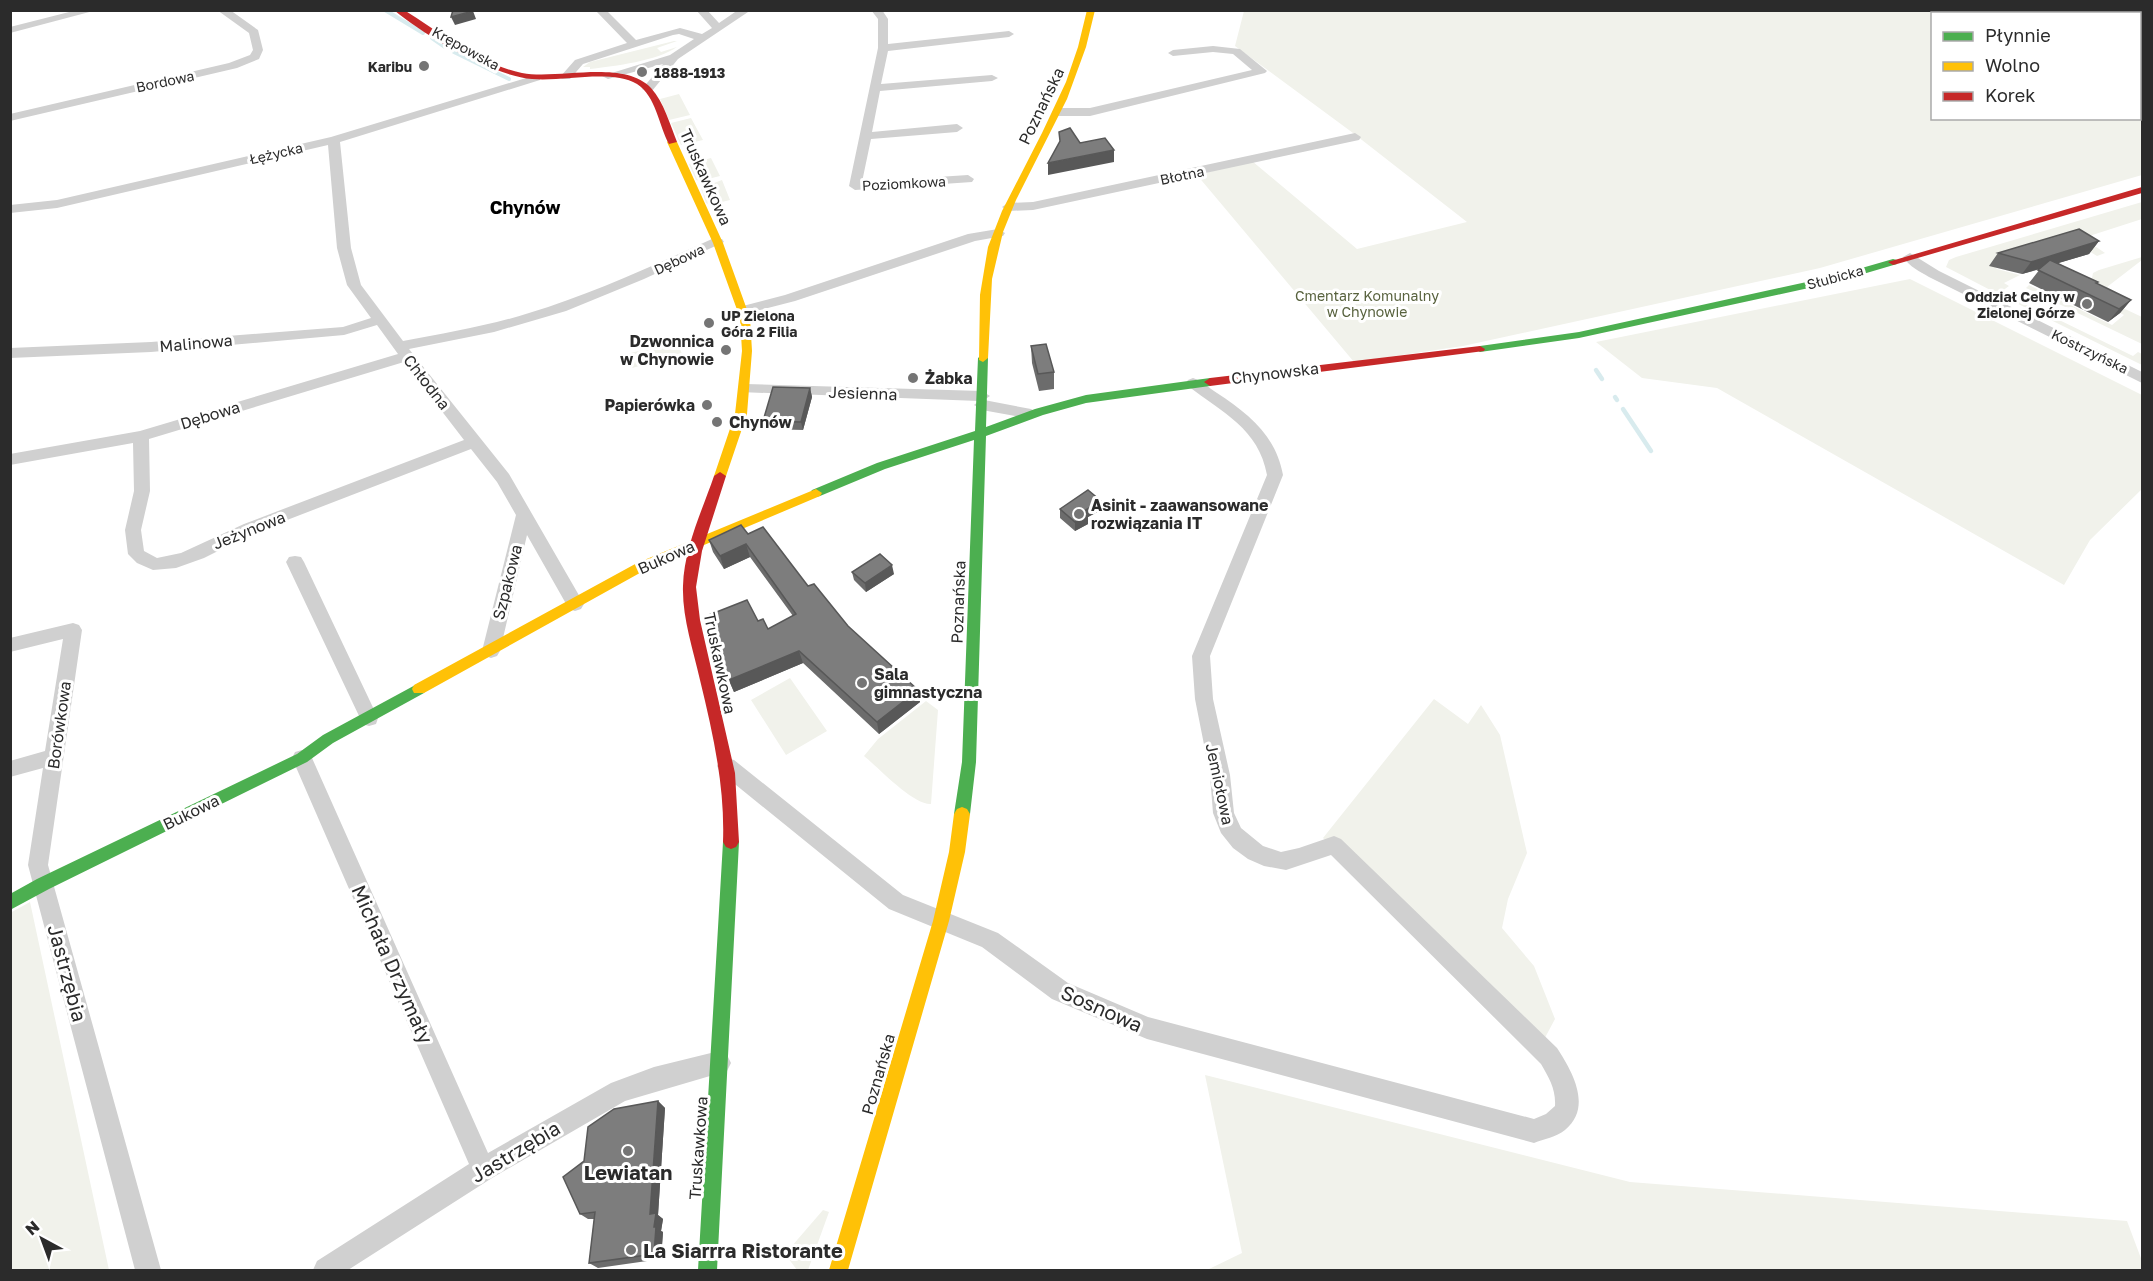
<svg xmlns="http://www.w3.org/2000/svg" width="2153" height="1281" font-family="'Golos Text',sans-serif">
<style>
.green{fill:#f1f2eb;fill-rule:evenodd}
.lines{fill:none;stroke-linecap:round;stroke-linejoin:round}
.stream-far1{stroke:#d8ebee;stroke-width:4}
.stream{stroke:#d8ebee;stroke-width:4.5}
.street{fill:#d0d0d0;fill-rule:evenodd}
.fast{fill:#4caf50;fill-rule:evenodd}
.slow{fill:#ffc107;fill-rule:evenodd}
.jam{fill:#c62828;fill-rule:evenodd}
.wall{fill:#6c6c6c}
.shaded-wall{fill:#585858}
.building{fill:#7d7d7d;stroke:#585858;stroke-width:1.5}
.poi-dot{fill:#757575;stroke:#fff;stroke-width:2}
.labels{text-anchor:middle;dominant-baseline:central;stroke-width:6;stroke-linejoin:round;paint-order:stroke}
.far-street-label{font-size:14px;fill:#2b2b2b;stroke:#fff}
.far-poi-label{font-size:14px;font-weight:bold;fill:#2b2b2b;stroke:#fff;text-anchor:end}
.far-park-label{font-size:14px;fill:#58623e;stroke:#fff}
.street-label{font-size:16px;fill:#2b2b2b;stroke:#fff}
.poi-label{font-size:16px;font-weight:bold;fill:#2b2b2b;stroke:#fff;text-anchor:start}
.far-district-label{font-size:18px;font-weight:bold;fill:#000;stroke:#fff}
.near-street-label{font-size:20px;fill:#2b2b2b;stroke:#fff}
.near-poi-label{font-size:20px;font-weight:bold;fill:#2b2b2b;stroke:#fff}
</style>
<rect width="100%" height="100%" fill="#fff"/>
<path class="green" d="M1244,11H2142V175L1820,268L1463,346L1354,362L1197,175L1252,161L1357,249L1467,222L1353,133L1235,46ZM1932,14H2140V118H1932Z
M674,41H677L657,48L661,52L677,47C657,61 615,66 590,69V67H583L590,62Z
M679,94L690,115L669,120L660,99Z
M691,118L703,140L681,145L671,123Z
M711,158L720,176L700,181L696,180L689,164Z
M722,180L730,200L710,205L706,203L701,188Z
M2142,202V219L2083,238L2105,253L2097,256L2071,240L1993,265L1997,269L2020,275L2004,283L2009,286L1998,294L1946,267L1949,260L1956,257Z
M2142,257V260L2107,287L2116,292L2113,293L2101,287L2092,278L2093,273L2099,270Z
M2057,277L2142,317V344L2026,288L2029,285L2112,325L2124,315L2087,296Z
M1910,279L2142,395V489L2090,540L2064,585L1717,388L1642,378L1596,342Z
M2012,297L2133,356L2138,352L2142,354V365L2008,299Z
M677,341L682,354L632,368L627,354Z
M790,678L827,731L786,755L751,700Z
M1434,699L1468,724L1481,705L1500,735L1527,853L1508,899L1502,928L1534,966L1555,1019L1540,1047L1323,838Z
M926,701L938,710L931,804C913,805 879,768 864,756L878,739Z
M30,902L109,1270H11L10,913Z
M1205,1075L1630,1182L2127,1221L2142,1261V1270H1207L1242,1253Z
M823,1210L829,1212L808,1270H797L785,1254Z"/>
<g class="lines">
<path class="stream-far1" d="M385,10L423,33
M432,38L445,47
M454,52L509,79"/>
<path class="stream" d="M1596,370L1602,379
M1615,397L1617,400
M1623,409L1651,451"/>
<path class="street" d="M77,10H97L10,33V27Z
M217,10H230L258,30L263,50L259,59L237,68L10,121V114L229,63L250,55L253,50L249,33Z
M595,10H606L636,40L680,28L702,34L712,28L696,10H707L719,23L738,10H751L678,59L652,91L648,92L642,89L663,64L608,79L602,76L670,55L694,39L679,34L673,35L583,64L570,79H562L560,77L575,60L627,43Z
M871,10H882L888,19V44L1009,31L1014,34L1009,37L888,51L881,84L992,75L998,78L992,81L880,91L872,132L957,124L963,128L957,132L871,139L862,182L968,175L974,179L972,182L855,190L849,186L878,48V19Z
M1213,46L1240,49L1267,71L1265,73L1090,116H1058L1052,112L1058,108H1090L1252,70L1233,54L1213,52L1173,56L1168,53L1173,50Z
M536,75L540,76V80L340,142L351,248L361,285L403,341C445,333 488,326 529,313C592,294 652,266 712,239H722L724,242L644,279L566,311L494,332L409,349L509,474L584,604L581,609L575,611L569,609L527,535L500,651L497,656L491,658L485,656L482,651L516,515L497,482L471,449L256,532L204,558L176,568L153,570L137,563L128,554L125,530L134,491L133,443L10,465V454L140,431L398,354L377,325L344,335L151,352L10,358V348L151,342L343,327L371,318L347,285L337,248L328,145L57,208L10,213V205L57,200L331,137ZM404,362L464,440L244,524L181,553L157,558L144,551L141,530L150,491L149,439Z
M1355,133L1361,137L1359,140L1033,210L1008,211L1002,207L1008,203L1033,202Z
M998,229L1005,233L1003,236L975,241L795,301L744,314L737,310L739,307L785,295L968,234Z
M1910,253L1939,271L2142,372V383L1929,277C1919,271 1910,267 1903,257Z
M1193,378C1202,381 1209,388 1217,393C1249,414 1276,436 1283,475L1210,656L1213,699L1230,775L1234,813L1241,828L1263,846L1281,852L1299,848L1334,836L1341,839L1557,1048C1572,1071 1593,1107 1565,1130C1556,1137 1544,1139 1534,1143L1147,1039L1052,999L982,947L889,909L720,772L717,766L720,760L727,758L734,760L903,895L998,933L1068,983L1148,1017L1534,1119L1546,1114L1555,1106C1556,1089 1549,1078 1541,1064L1331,855L1286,870L1264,866L1248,859L1233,848L1221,833L1213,813L1210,775L1195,699L1192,656L1267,475C1259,429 1222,412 1188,386L1186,383L1188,380Z
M745,384L982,391L990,396L984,400L1031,409L1039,414L1031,419L982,410L974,405L979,401L740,392L738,389L740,386Z
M295,556L301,557L304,562L378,718L376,724L369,726L362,724L360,718L286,562L289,557Z
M73,623L79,625L82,630L48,865L161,1270H135L28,865L43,768L10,777V761L45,751L63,639L10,652V638Z
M302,750L309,752L312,758L488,1153L611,1083L654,1067L719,1051L727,1055L731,1063L727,1071L625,1101L492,1178L348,1270H313L317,1261L469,1164L292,758L295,752Z"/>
<path class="fast" d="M1893,259L1897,260V264L1836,282L1579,338L1480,352L1475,349L1480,346L1579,332L1834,276Z
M983,354L988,358L986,427L1035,409L1086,395L1210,378L1216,382L1210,386L1086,403L1043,415L986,436L976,762L970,814L967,819L962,821L957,819L954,814L962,762L974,440L885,469L820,496L816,497L810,493L812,490L877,463L975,431L978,358Z
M419,683L424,685L426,689L424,693L333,743L307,762L49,889L10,910V894L37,879L297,754L323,735Z
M731,835L736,837L739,842L717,1270H698L723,842L726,837Z"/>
<path class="slow" d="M1087,10H1095L1086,47L1067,99L1016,200L1003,232L992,279L988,358L983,362L979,360L980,295L988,247L1002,211L1042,133L1066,82L1078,47Z
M669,140L677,142L723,243L750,318L752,351L747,414L726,476L720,480L714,476L735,414L742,351L740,318L713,243L667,142Z
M816,489L822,493L820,496L647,569L424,693H414L412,689L414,685L637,563Z
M962,807L967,809L970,814L965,852L949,921L848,1270H829L933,921L949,852L954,814L957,809Z"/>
<path class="jam" d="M394,10H404C441,33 479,64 522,73C558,80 623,59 651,88C664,102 670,125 677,142L669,144C659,126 656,96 637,84C611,69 562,82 532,79C493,76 425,36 394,10Z
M2142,187V193L1897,264L1893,265L1888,262Z
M1480,346L1485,349L1484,351L1210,386L1204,382L1210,378Z
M720,472L726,476L702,551L696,587L700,620L735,773L739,842L736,847L731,849L726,847L723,842C725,786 713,734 700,680C693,649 682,617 683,586C684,548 702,511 714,476Z"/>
</g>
<path class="wall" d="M2099,241L2089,254L2058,263L2096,284L2131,300L2120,313L2108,322L2029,283L2040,269L2022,274L1989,266L1998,253Z
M1031,346L1054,372V389L1039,391L1032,363Z
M810,388L812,397L803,430L765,429L763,421Z
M1060,509L1101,510L1088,517V524L1075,531L1060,518Z
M748,534L808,586L848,626L920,702L879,734L803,663L734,692L711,640L718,637L709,615L758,621L768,629L793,616L750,557L724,569L713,552L709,540Z
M852,572L894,574L866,592L854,580Z
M658,1101L665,1108L658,1215L663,1219L661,1231L663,1232L661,1259L598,1268L589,1263L594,1219H588L580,1214Z"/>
<path class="shaded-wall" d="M473,11L476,19L455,25L451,17Z
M1114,150V162L1048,175V163Z
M2099,241L2089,254L2022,274L2031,262Z
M2131,300L2120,313L2108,322L2119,309Z
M810,388L812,397L803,430L801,422Z
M1101,501V510L1088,517V524L1075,531V522L1084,511Z
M746,544L750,557L724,569L720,556Z
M892,565L894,574L866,592L865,583Z
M799,651L803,663L734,692L729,680Z
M918,690L920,702L879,734L877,722Z
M658,1101L665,1108L658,1215L663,1219L661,1231L663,1232L661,1259L654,1254V1227L650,1214Z"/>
<path class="building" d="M453,10H473V11L451,17Z
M1070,128L1080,143L1105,138L1114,150L1048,163L1060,141L1059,132Z
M2079,229L2099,241L2031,262L1998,253Z
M2050,260L2098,282L2096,283L2131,300L2119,309L2038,270Z
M1046,344L1054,372L1038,374L1031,346Z
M773,387L810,388L801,422L763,421Z
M1088,490L1101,501L1084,511L1088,515L1075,522L1060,509Z
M741,525L748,534L763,527L808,586L814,584L848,626L918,690L877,722L799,651L729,680L711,640L719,637L709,615L747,600L758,621L763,619L768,629L796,614L746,544L720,556L709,540Z
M880,554L892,565L865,583L852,572Z
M658,1101L650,1214L656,1213L654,1227H656L654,1254L589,1263L595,1212L580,1214L563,1177L584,1161L588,1127L614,1109Z"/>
<g class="poi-dot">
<circle cx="424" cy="66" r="6"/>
<circle cx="642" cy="72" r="6"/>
<circle cx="2087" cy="304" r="6"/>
<circle cx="709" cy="323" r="6"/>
<circle cx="726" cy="350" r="6"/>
<circle cx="913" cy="378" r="6"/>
<circle cx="707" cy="405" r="6"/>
<circle cx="717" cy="422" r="6"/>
<circle cx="1079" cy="514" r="6"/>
<circle cx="862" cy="683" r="6"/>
<circle cx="628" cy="1151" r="6"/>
<circle cx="631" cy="1250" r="6"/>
</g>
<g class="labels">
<g class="far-street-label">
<text transform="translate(466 48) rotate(29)">Krępowska</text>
<text transform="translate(165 81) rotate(-12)">Bordowa</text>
<text transform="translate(276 153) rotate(-13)">Łężycka</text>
<text transform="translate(1182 175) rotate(-12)">Błotna</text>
<text transform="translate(904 183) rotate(-3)">Poziomkowa</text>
<text transform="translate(679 259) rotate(-25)">Dębowa</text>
<text transform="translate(1835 277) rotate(-15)">Słubicka</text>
<text transform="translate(2090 351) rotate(26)">Kostrzyńska</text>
</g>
<g class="far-poi-label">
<text x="412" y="66">Karibu</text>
<text x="654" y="72" text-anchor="start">1888-1913</text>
<text x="2075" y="296">Oddział Celny w<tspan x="2075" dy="16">Zielonej Górze</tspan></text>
<text x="721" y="315" text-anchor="start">UP Zielona<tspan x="721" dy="16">Góra 2 Filia</tspan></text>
</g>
<g class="far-park-label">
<text x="1367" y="295">Cmentarz Komunalny<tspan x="1367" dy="16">w Chynowie</tspan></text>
</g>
<g class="street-label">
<text transform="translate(1041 106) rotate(-64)">Poznańska</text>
<text transform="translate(706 177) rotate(66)">Truskawkowa</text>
<text transform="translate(196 343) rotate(-5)">Malinowa</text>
<text transform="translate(1275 373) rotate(-7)">Chynowska</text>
<text transform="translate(427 382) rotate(52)">Chłodna</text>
<text transform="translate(863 393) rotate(2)">Jesienna</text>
<text transform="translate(210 415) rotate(-17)">Dębowa</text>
<text transform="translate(249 530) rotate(-22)">Jeżynowa</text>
<text transform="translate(666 557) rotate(-24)">Bukowa</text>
<text transform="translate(507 582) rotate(-76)">Szpakowa</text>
<text transform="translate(958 602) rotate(-88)">Poznańska</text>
<text transform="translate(720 663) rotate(78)">Truskawkowa</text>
<text transform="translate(59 725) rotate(-82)">Borówkowa</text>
<text transform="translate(1220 784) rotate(78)">Jemiołowa</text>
<text transform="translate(191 812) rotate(-26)">Bukowa</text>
<text transform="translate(878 1074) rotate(-74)">Poznańska</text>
<text transform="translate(698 1148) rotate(-86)">Truskawkowa</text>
</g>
<g class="poi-label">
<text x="714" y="341" text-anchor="end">Dzwonnica<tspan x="714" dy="18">w Chynowie</tspan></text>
<text x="925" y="378">Żabka</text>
<text x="695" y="405" text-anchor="end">Papierówka</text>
<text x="729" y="422">Chynów</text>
<text x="1091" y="505">Asinit - zaawansowane<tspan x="1091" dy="18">rozwiązania IT</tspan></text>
<text x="874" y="674">Sala<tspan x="874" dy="18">gimnastyczna</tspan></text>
</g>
<g class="far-district-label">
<text x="525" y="207">Chynów</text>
</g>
<g class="near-street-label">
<text transform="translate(393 964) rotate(66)">Michała Drzymały</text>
<text transform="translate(68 973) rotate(75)">Jastrzębia</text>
<text transform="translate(1102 1008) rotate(24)">Sosnowa</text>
<text transform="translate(515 1151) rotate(-31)">Jastrzębia</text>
</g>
<g class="near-poi-label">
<text x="628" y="1172">Lewiatan</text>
<text x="643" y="1250" text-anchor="start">La Siarrra Ristorante</text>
</g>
</g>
<rect width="2153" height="1281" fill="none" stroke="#2b2b2b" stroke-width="24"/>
<rect x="1931" y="12" width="210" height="108" fill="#ffffff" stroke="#aaaaaa" stroke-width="1.5"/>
<rect x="1943" y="32" width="30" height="9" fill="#4caf50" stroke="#aaaaaa" stroke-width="1.5"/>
<text x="1985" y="42" font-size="18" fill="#2b2b2b">Płynnie</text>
<rect x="1943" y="62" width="30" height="9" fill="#ffc107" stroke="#aaaaaa" stroke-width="1.5"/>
<text x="1985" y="72" font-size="18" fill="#2b2b2b">Wolno</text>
<rect x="1943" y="92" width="30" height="9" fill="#c62828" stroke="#aaaaaa" stroke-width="1.5"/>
<text x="1985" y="102" font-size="18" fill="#2b2b2b">Korek</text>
<g transform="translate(42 1239) rotate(319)" stroke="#ffffff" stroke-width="4.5" paint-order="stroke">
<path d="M0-4.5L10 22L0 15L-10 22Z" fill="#2b2b2b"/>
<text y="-9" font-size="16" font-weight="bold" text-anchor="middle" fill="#2b2b2b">N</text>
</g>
</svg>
